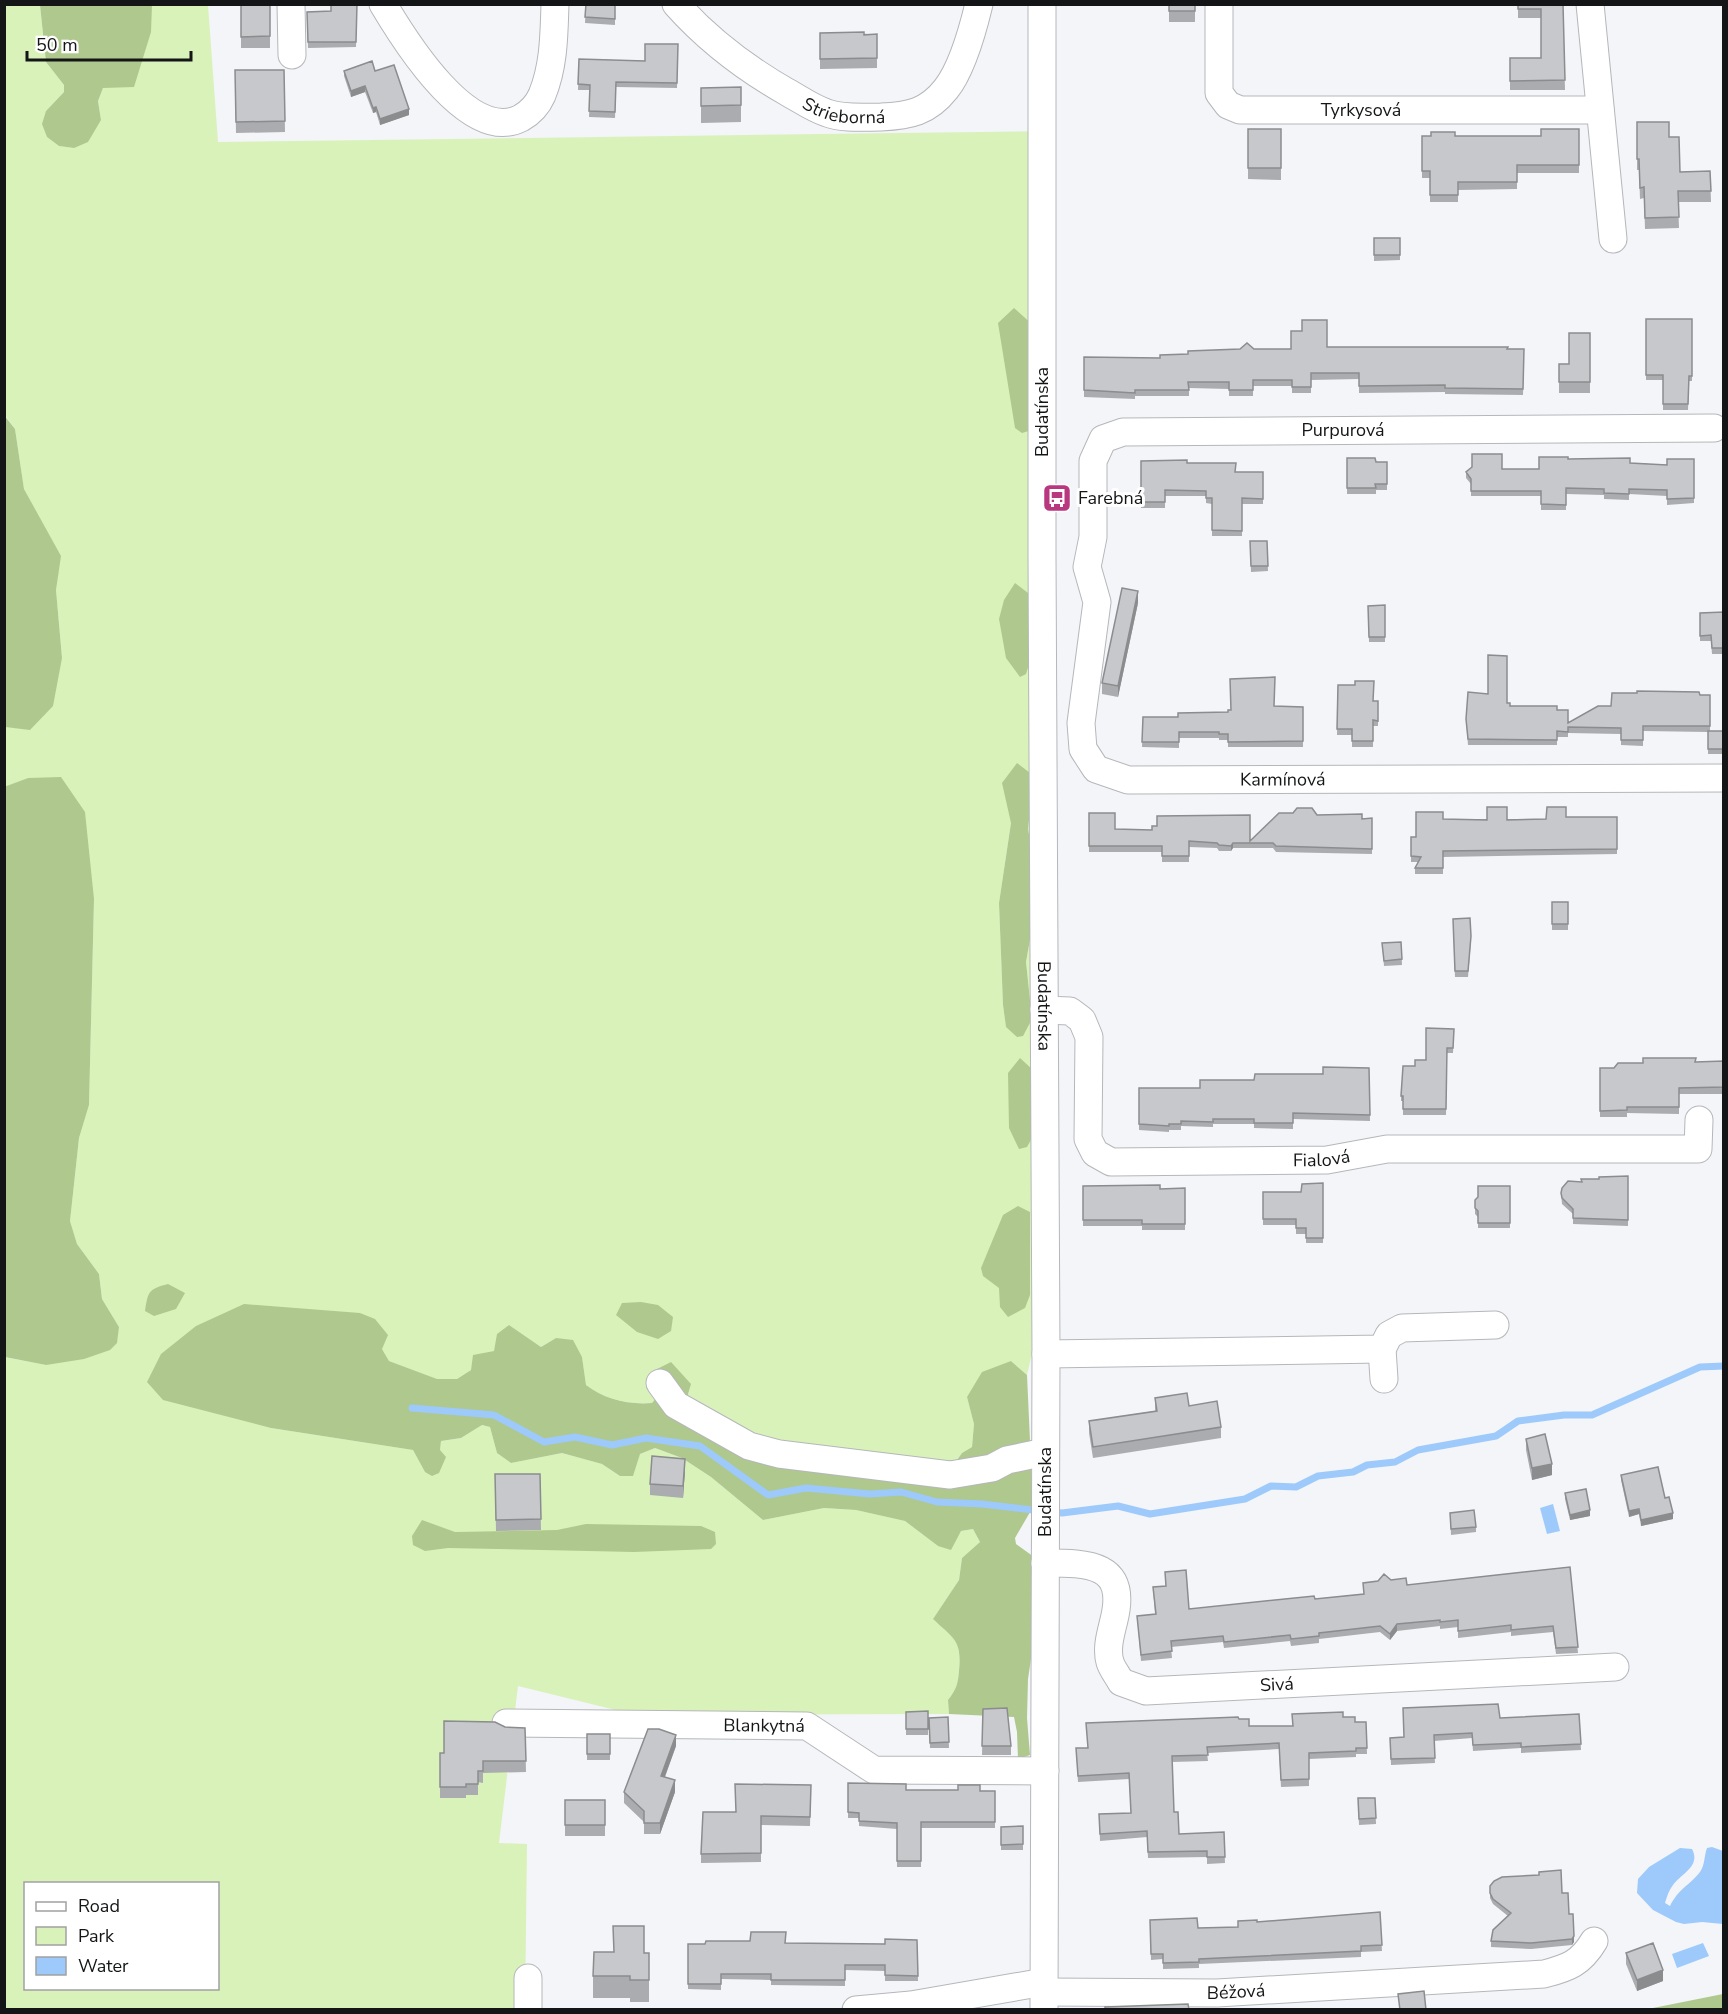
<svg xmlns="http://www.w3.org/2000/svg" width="1728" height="2014" font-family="'Nunito Sans',sans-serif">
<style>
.green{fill:#d9f2ba;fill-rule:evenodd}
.forest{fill:#aec88e}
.water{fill:#9dcafa}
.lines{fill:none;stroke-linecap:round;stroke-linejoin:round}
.stream{stroke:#9dcafa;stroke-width:7}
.minor-casing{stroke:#b5b7ba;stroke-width:29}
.minor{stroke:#fff;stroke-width:27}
.wall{fill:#aaacaf}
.shaded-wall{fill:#8b8c8e}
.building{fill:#c6c8cb;stroke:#8b8c8e;stroke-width:1.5}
.labels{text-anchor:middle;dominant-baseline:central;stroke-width:6;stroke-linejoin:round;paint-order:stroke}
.street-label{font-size:18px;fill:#141516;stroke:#fff}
.poi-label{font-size:18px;fill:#141516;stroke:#fff;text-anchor:start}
</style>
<rect width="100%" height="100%" fill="#f3f5f9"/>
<path class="green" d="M152,4L208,5L218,142L1055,131V1254L1027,1375L1011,1361L967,1397L974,1424L972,1447L962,1453L950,1470L784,1452L692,1410L688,1394L662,1391L652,1403C629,1405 604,1399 586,1385L582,1357L556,1338L541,1347L509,1325L494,1351L474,1356L471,1370L457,1379H436L389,1361L382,1349L271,1428L413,1450L425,1472L440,1450L441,1441L461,1438L482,1425L490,1427L497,1453L511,1463L562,1453L602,1464L620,1476L640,1454L655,1448L682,1458L711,1477L763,1520L824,1508L856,1510L905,1521L938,1546L961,1531L973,1529L980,1542L962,1558L959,1580L933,1619C954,1639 962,1640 959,1671C958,1684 956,1690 948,1700L949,1714L636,1715L518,1686L499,1843L527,1844L525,2009H5L4,1357L46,1365L119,1327L102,1299L99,1274L77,1244L70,1221L79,1138L89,1105L94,899L28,778L5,787V727L30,729L62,658L56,590L60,556L24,489L15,429L5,415V5H40L46,62L64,85V92L46,111L47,137L59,146L74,148L101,120L98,101L103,88ZM1034,776L1028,829L1033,855L1032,928L1026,962L1032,1019L1006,1026L1003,1005L999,903L1011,823ZM26,1884H218V1988H26Z"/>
<path class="forest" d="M40,5H152L151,32L134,87L103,88L98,101L101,120L88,142L74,148L59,146L47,137L42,124L46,111L64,92V85L46,62Z
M1014,308L1034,326L1032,430L1022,433L1015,428L998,323Z
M4,415L15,429L24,489L61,556L56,590L62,658L53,706L30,730L5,727Z
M1015,583L1032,596L1033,652L1026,674L1020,677L1006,658L999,619L1004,600Z
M1017,763L1034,776L1028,829L1033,855L1032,928L1026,962L1032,1019L1023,1036L1017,1037L1006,1027L1003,1005L999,903L1011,823L1002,783Z
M61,777L85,812L94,899L89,1105L79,1138L70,1221L77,1244L99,1274L102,1299L119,1327L117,1343L110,1350L84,1359L46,1365L5,1357L4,787L28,778Z
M1020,1058L1033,1070L1036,1131L1027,1147L1019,1149L1009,1128L1008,1073Z
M1018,1206L1030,1212V1295L1025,1308L1008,1317L1000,1307L999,1288L983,1276L981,1268L1003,1215Z
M168,1284L185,1293L176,1309L154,1316L145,1311C148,1292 148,1289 168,1284Z
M641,1302L658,1305L673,1317L671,1331L658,1339L637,1332L616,1315L622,1303Z
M244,1304L360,1313L375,1319L388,1335L382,1349L389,1361L437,1379H457L471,1370L473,1355L494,1351L497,1334L509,1325L541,1347L556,1338L573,1340L582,1357L586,1385C604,1399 628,1405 652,1403L662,1391L657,1369L671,1362L691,1384L688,1394L692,1410L784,1452L950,1470L962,1453L972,1447L974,1424L967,1397L982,1372L1011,1361L1027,1375L1033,1507L1015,1538L1016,1544L1034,1557L1040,1599L1028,1679L1027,1718L1030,1755L1018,1759L1017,1732L1014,1717L949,1714L948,1700C956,1690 958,1684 959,1671C962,1640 954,1639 933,1619L959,1580L962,1558L980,1542L973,1529L961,1531L951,1550L938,1546L905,1521L856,1510L824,1508L763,1520L711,1477L682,1458L655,1448L640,1454L633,1476H620L602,1464L562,1453L511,1463L497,1453L490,1427L482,1425L461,1438L441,1441L440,1450L446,1457L439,1473L432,1476L425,1472L413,1450L271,1428L163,1400L147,1382L161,1354L196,1326Z
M422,1520L455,1532L557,1530L586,1524L701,1526L715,1532L716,1544L711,1549L634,1552L448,1548L425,1551L413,1545L412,1536Z
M1723,1994V2009H1648Z"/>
<path class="water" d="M1553,1504L1560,1531L1547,1534L1540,1508Z
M1712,1847L1723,1851V1924L1702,1922L1684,1924L1676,1922L1653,1910L1637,1893L1638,1879L1649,1867L1680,1848L1692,1849C1701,1866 1682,1873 1673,1885C1669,1890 1667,1896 1665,1903L1670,1906C1679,1888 1689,1886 1700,1872C1705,1865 1704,1856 1707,1848Z
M1703,1943L1709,1956L1677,1968L1672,1954Z"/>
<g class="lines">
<path class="stream" d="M412,1408L494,1415L544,1442L575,1437L612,1445L646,1438L700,1446L768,1495L806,1488L870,1494L901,1492L937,1502L982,1504L1041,1511
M1052,1512L1062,1513L1118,1506L1150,1514L1245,1499L1271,1486L1296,1487L1318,1476L1353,1472L1367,1465L1395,1462L1418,1450L1496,1436L1518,1421L1564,1415H1592L1700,1367L1724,1366"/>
<g class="minor-casing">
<g id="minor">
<path d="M291,4L292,55"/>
<path d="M383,4C405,41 469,145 521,118C530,113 538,104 542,95C554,66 554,35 555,4"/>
<path id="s1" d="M676,4C708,40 745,68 787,92C800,99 812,108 827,113C843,119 864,117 881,117C909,116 928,112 946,89C962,69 973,29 979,4"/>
<path id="s2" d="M1042,4V557L1046,1354L1044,2010"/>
<path id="s3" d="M1219,4V93L1228,105L1240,110H1600"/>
<path d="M1590,4L1613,239"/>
<path id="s4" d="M1714,428L1123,432L1103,439L1093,461V537L1087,567L1097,602L1081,723L1083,749L1096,769L1128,780L1724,778"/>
<path id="s5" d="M1044,1010L1070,1011L1082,1020L1089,1037L1088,1139L1095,1153L1111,1162L1327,1160L1387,1149H1698L1699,1120"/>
<path d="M1382,1349L1384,1379"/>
<path d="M1046,1354L1382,1349L1389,1335L1402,1328L1495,1325"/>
<path d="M660,1383L676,1405L749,1446L779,1454L950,1475L992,1468L1007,1460L1045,1452"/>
<path id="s6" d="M1045,1563C1088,1563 1128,1563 1114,1620C1111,1633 1106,1648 1110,1662C1112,1669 1118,1676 1121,1682L1146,1691L1615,1667"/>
<path id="s7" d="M506,1723L807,1726L874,1770L1045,1771"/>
<path id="s8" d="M1044,1992L1217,1993L1544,1974C1568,1968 1581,1963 1594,1941"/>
<path d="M528,2010V1978"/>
<path d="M856,2010L911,2005L1044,1982"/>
</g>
</g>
<use href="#minor" class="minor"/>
</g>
<path class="wall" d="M241,4H270V48H241Z
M357,4L356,47L308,48L307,12L331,11Z
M586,4H615V25L585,23Z
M1169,4H1195V22H1169Z
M1518,4H1563L1565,90H1510V58H1541V18H1518Z
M820,33L877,34V68L820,69Z
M678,44L677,88L616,87L615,118L589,117L590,90H578L579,59L645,61Z
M235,70H284L285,132L236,133Z
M344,71H375L409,115L380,125L376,112L373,113L365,92L351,97L344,76Z
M741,87V122L701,123V88Z
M1637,122L1669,137L1680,172L1710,171L1711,202H1678L1679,228L1645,229L1644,198L1640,199L1639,170H1637Z
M1248,129H1281V180L1248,179Z
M1579,129V173H1517V189L1458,190V202H1430V178H1422V136H1541Z
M1374,238H1400V260L1374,261Z
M1646,319H1692V381H1689L1688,410H1663V380H1646Z
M1590,333V393H1559V364H1569Z
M1327,347L1524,349L1523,395L1445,394V392L1359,393V379L1311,380V393H1292V386H1253V396H1229V389L1189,388V396H1135V399L1084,397V357L1160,358L1188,354L1254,349H1291Z
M1347,458L1376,462H1387V490H1376V494H1347Z
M1568,459L1667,465L1694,459V503L1667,505V496L1629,494V500L1604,499V495L1566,494V510H1541V496H1471V484L1466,478V472L1502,469H1539Z
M1141,461L1187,463L1236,472H1263V504H1242V536H1212V504L1206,503V496H1165V508H1141Z
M1250,541H1267L1268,571L1251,572Z
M1138,603L1118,697L1102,694V683Z
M1385,605V642H1369L1368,606Z
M1724,612V654H1712L1711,641H1700V613Z
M1338,685L1373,701L1378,707V726H1373V747H1352V735H1337Z
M1700,695H1710V731H1724V754H1708V732L1643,731V746L1621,745V734L1568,733V737H1557V745H1468L1466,719L1507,703L1510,706L1557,710L1568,723L1611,706Z
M1274,706L1303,707V747H1228V740H1219V738H1179V748L1142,747L1143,717H1178L1228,712Z
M1089,813L1115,829L1250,841L1317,815L1362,819L1372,818V854L1276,852L1273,848H1233L1231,851H1219L1217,848L1189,847V862H1162V852H1089Z
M1566,817H1617V854L1443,857V874H1415V868L1418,862H1411V856L1416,837L1443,819H1546Z
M1552,902H1568V930H1552Z
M1453,919L1471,941L1468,977H1455Z
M1401,942L1402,965L1384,966L1382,943Z
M1454,1029L1453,1053H1447L1446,1115H1403V1101H1401V1096L1415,1066L1426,1060Z
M1724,1061V1094H1679V1114L1627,1113V1117H1600V1068H1614Z
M1369,1068L1370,1121L1293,1119V1129L1254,1128V1124H1213V1127L1181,1126V1130H1169V1132L1139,1130V1088H1200Z
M1628,1176V1226L1573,1224V1214L1562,1204L1561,1193L1582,1182L1599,1179Z
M1323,1183V1243H1306V1234H1296V1225H1263V1192H1301Z
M1083,1186L1160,1189L1185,1188V1230H1142V1226H1083Z
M1510,1186V1228H1478V1217L1475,1214V1200Z
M1155,1398L1189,1406L1221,1427V1438L1093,1458L1089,1433V1421L1155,1411Z
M1526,1439L1552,1475L1532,1480L1526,1450Z
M685,1470L683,1498L650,1495V1484Z
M495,1474H540L541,1530L496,1531Z
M1621,1475L1665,1498L1673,1519L1641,1526L1639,1514L1629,1517L1621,1480Z
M1565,1493L1590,1516L1570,1520L1565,1499Z
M1450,1513L1476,1527V1532L1451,1535Z
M1570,1567L1578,1653L1556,1654L1553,1632L1511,1636V1632L1458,1638V1627L1440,1629V1626L1397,1631L1390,1640L1380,1632L1319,1639V1643L1291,1646L1290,1641L1224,1648L1223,1642L1171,1647L1172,1658L1141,1661L1137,1616L1155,1614L1153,1587L1166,1586L1165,1572L1189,1609L1315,1599L1363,1594L1391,1580L1407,1585Z
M983,1709L1011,1746V1755H982Z
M928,1711V1735H906V1712Z
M1579,1714L1581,1750L1521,1753V1748L1473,1751L1472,1738L1434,1741L1435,1763L1391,1765L1390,1738L1404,1737L1500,1718Z
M948,1717L949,1748H930L929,1718Z
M1343,1717L1355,1722H1366L1367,1754H1356V1757L1309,1759V1786L1281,1787L1279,1749L1207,1753L1208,1761L1172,1762L1174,1812L1179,1834L1224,1832L1225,1863L1207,1864V1857L1148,1858L1147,1837L1100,1841L1099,1814L1131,1813L1129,1779L1078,1782L1076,1748H1087L1239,1719L1249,1726H1292Z
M505,1727L525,1728L526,1772L483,1773V1783L478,1782V1795H466V1798H440V1753H444Z
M587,1734H610V1760H587Z
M676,1746L665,1777L675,1792L660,1834H644V1822L624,1803V1792Z
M848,1783L906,1790L995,1791V1828H921V1867H897V1829L859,1826V1818H848Z
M811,1785L810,1826L761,1825V1862L701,1863V1854L736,1812Z
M1358,1798H1375L1376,1824L1359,1825Z
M565,1800H605V1836H565Z
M1023,1826V1850H1001V1827Z
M1490,1886L1562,1893L1569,1914L1574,1942L1572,1945L1531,1949L1491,1947V1941L1508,1916L1493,1904L1490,1898Z
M1380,1912L1382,1951L1361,1952V1957L1199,1964V1968L1163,1969V1959L1151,1960L1150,1920L1198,1928L1238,1927L1257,1922Z
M917,1940L918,1981H885V1971L845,1970V1986L771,1985V1980L721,1979V1990L688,1989V1944H885Z
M613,1952L649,1953V2002H630V1998H593V1976Z
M1626,1953L1663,1981L1637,1991L1626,1964Z"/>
<path class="shaded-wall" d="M365,86V92L351,97V91Z
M376,107V112L373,113V108Z
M409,109V115L380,125V119Z
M1138,591V603L1118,697V686Z
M1233,843V848L1231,851V846Z
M685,1459V1470L683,1498V1486Z
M1552,1464V1475L1532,1480V1468Z
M1639,1509V1514L1629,1517V1511Z
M1590,1510V1516L1570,1520V1515Z
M1673,1513V1519L1641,1526V1520Z
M1397,1624V1631L1390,1640V1634Z
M676,1735V1746L661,1787V1776Z
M675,1780V1792L660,1834V1823Z
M1574,1936V1942L1572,1945V1939Z
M1663,1970V1981L1637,1991V1980Z"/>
<path class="building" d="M241,4H270V36L241,37Z
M331,4H357L356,42H308L307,12L331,11Z
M586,4H615V19L585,17Z
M1169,4H1195V11H1169Z
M1518,4H1563L1565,80L1510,81V58H1541V9H1518Z
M864,32V35L877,34V58L820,59V33Z
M645,44H678L677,83L616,82L615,112L589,111L590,85L578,84L579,59L645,61Z
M372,61L375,71L394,65L409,109L380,119L376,107L373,108L365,86L351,91L344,71Z
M235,70H284L285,121L236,122Z
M741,87V105L701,106V88Z
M1637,122H1669V137H1679L1680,172L1710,171L1711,191H1678L1679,217L1645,218L1644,187L1640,188L1639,159H1637Z
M1248,129H1281V168H1248Z
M1541,129H1579V165H1517V182H1458V195H1430V171H1422V136H1431V132H1455V136H1541Z
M1374,238H1400V255H1374Z
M1646,319H1692V376H1689L1688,404H1663V375H1646Z
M1302,320H1327V347H1508L1507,349H1524L1523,389L1445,388V385L1359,386V373H1311V387H1292V380H1253V390H1229V382H1188L1189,390H1135V393L1084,390V357L1160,358V355L1188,354V351L1240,349L1247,343L1254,349H1291V331H1302Z
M1569,333H1590V382H1559V364H1569Z
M1472,454H1502V469H1539V457H1568V459L1630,458V463L1667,465V459H1694V498L1667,499V490L1629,489V494L1604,493V489L1566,488V505L1541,504V491H1471V479L1466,472L1472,467Z
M1347,458H1375L1376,462H1387V484H1375L1376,488H1347Z
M1187,460V463H1236L1235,472H1263V499L1242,498V531L1212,530V498H1206V491L1165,490V502H1141V461Z
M1250,541H1267L1268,566H1251Z
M1122,588L1138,591L1118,686L1102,683Z
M1385,605V637H1369L1368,606Z
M1724,612V648H1712L1711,635L1700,636V613Z
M1488,655L1507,656V703H1510V706H1557V710H1568V723L1598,706H1611L1612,693H1637V691L1699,692L1700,695H1710V726H1643V740H1621V728L1568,727V732L1557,731V740L1468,739L1466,719L1468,692L1488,694Z
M1275,677L1274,706L1303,707V741L1228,742V734H1219V732H1179V742H1142L1143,717H1178V713L1228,712V710H1231L1230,679Z
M1355,681H1374L1373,701H1378V721L1373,720V741H1352V729H1337L1338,685H1355Z
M1708,731H1724V749H1708Z
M1487,807H1507V820L1546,819L1547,807H1566V817H1617V849L1443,851V868H1415L1421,857L1411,856V837H1416V812H1443V819L1487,820Z
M1297,808H1312L1317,815L1362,814V819L1372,818V849L1276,846L1273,843H1233L1231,846L1219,845L1217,843L1189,841V856H1162V846H1089V813H1115V829L1152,830V826H1157V816L1250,815V841L1279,813H1293Z
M1552,902H1568V924H1552Z
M1470,918L1471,936L1468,971H1455L1453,919Z
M1401,942L1402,959L1384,961L1382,943Z
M1426,1028L1454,1029L1453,1048H1447L1446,1109H1403V1096H1401L1403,1066H1415V1060H1426Z
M1643,1058H1696L1695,1062L1724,1061V1087L1679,1088V1107H1627V1110L1600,1111V1068H1614L1618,1063H1643Z
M1323,1067L1369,1068L1370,1115L1293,1113V1123H1254V1119H1213V1122L1181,1121V1124H1169V1126L1139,1124V1088H1200V1080H1254L1255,1074H1323Z
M1628,1176V1220L1573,1218V1209L1562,1198L1561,1193L1562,1188L1568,1181L1582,1182L1581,1179H1599V1177Z
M1323,1183V1238H1306V1228H1296V1219H1263V1192H1301L1302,1184Z
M1160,1185V1189L1185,1188V1224H1142V1220H1083V1186Z
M1478,1186H1510V1223H1478V1211L1475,1208V1200L1478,1197Z
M1187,1393L1189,1406L1217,1401L1221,1427L1093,1447L1089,1421L1157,1411L1155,1398Z
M1545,1434L1552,1464L1532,1468L1526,1439Z
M652,1456L685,1459L683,1486L650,1484Z
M1658,1467L1665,1498L1669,1497L1673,1513L1641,1520L1639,1509L1629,1511L1621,1475Z
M495,1474H540L541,1519L496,1520Z
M1586,1489L1590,1510L1570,1515L1565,1493Z
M1474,1510L1476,1527L1451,1529L1450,1513Z
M1570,1567L1578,1647L1556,1648L1553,1626L1511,1630V1625L1458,1631V1620L1440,1622V1620L1397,1624L1390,1634L1380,1626L1319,1633V1636L1291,1639L1290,1635L1224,1642L1223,1636L1171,1641L1172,1651L1141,1655L1137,1616L1156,1614L1153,1587L1166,1586L1165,1572L1186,1570L1189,1609L1314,1596L1315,1599L1364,1594L1363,1583L1378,1581L1384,1574L1391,1580L1406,1578L1407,1585Z
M1498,1704L1500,1718L1579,1714L1581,1744L1521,1747V1743L1473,1745L1472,1733L1434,1735L1435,1758L1391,1759L1390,1738L1404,1737L1403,1708Z
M1007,1708L1011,1746H982L983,1709Z
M928,1711V1729H906V1712Z
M1343,1712V1717H1355V1722H1366L1367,1748H1356V1751L1309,1753V1779L1281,1780L1279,1743L1207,1747L1208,1755L1172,1756L1174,1812H1178L1179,1834L1224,1832L1225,1857H1207V1851L1148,1852L1147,1831L1100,1834L1099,1814L1131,1813L1129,1773L1078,1776L1076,1748H1088L1086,1723L1238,1717L1239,1719H1249V1726H1293L1292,1714Z
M948,1717L949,1742L930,1743L929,1718Z
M444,1721L495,1722L505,1727L525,1728L526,1761H483V1771H478V1784H466V1787H440V1753H444Z
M648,1729H659L676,1735L661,1776L675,1780L660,1823H644V1811L624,1792Z
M587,1734H610V1754H587Z
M848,1783L906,1784V1790H958V1785H980V1791H995V1822H921V1861H897V1823L859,1821V1813L848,1812Z
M735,1784L811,1785L810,1817L761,1816V1853L701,1854L703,1812H736Z
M1358,1798H1375L1376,1818L1359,1819Z
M565,1800H605V1825H565Z
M1023,1826V1844L1001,1845V1827Z
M1561,1870L1562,1893H1568L1569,1914H1573L1574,1936L1572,1939L1531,1943L1491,1941L1493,1930L1511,1913L1493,1899L1490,1893V1886L1494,1881L1502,1877L1539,1875V1872Z
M1380,1912L1382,1945L1361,1946V1951L1199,1959V1962L1163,1963V1954H1151L1150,1920L1197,1918L1198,1928L1238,1927V1921L1257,1920V1922Z
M613,1926H644V1953H649V1980H630V1976H593L594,1952H614Z
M751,1932H786L785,1943L885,1944V1939L917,1940L918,1976L885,1975V1965H845V1980H771V1974H721V1984H688V1944H705L706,1941H750Z
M1653,1943L1663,1970L1637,1980L1626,1953Z
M1424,1991L1426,2010H1400L1398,1994Z
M1188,2004L1189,2010H1105V2007Z"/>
<defs>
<g id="bus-square" transform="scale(1.5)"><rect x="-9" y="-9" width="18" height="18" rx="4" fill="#b9377f" stroke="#fff"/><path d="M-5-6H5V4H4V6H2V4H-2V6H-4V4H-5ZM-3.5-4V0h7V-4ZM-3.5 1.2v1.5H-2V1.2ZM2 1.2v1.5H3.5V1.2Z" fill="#fff"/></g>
</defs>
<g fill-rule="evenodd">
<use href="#bus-square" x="1057" y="498"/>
</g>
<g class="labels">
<g class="street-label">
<text stroke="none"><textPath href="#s1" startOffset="204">Strieborná</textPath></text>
<text stroke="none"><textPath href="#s3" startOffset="238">Tyrkysová</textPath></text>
<text transform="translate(1042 412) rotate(-90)">Budatínska</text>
<text x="1343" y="430">Purpurová</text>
<text stroke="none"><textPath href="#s4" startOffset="1140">Karmínová</textPath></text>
<text stroke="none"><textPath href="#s2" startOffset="1002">Budatínska</textPath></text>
<text stroke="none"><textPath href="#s5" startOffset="406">Fialová</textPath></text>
<text transform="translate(1045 1492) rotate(-90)">Budatínska</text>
<text stroke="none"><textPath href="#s6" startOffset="336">Sivá</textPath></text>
<text stroke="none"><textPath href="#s7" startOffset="258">Blankytná</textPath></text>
<text stroke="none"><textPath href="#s8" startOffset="192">Béžová</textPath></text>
</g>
<g class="poi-label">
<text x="1078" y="498">Farebná</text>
</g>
</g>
<rect width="1728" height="2014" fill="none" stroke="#141516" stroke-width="12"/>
<rect x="24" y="1882" width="195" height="108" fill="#ffffff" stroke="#a1a1a2" stroke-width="1.5"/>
<rect x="36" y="1902" width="30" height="9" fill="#ffffff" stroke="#a1a1a2" stroke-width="1.5"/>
<text x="78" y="1912" font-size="18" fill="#141516">Road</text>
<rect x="36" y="1927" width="30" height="18" fill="#d9f2ba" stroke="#a1a1a2" stroke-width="1.5"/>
<text x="78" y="1942" font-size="18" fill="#141516">Park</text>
<rect x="36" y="1957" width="30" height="18" fill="#9dcafa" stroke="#a1a1a2" stroke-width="1.5"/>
<text x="78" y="1972" font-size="18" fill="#141516">Water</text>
<path d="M27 51v9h164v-9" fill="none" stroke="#141516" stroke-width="3"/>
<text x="36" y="51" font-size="18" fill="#141516" stroke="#ffffff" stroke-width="4.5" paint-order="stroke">50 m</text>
</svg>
